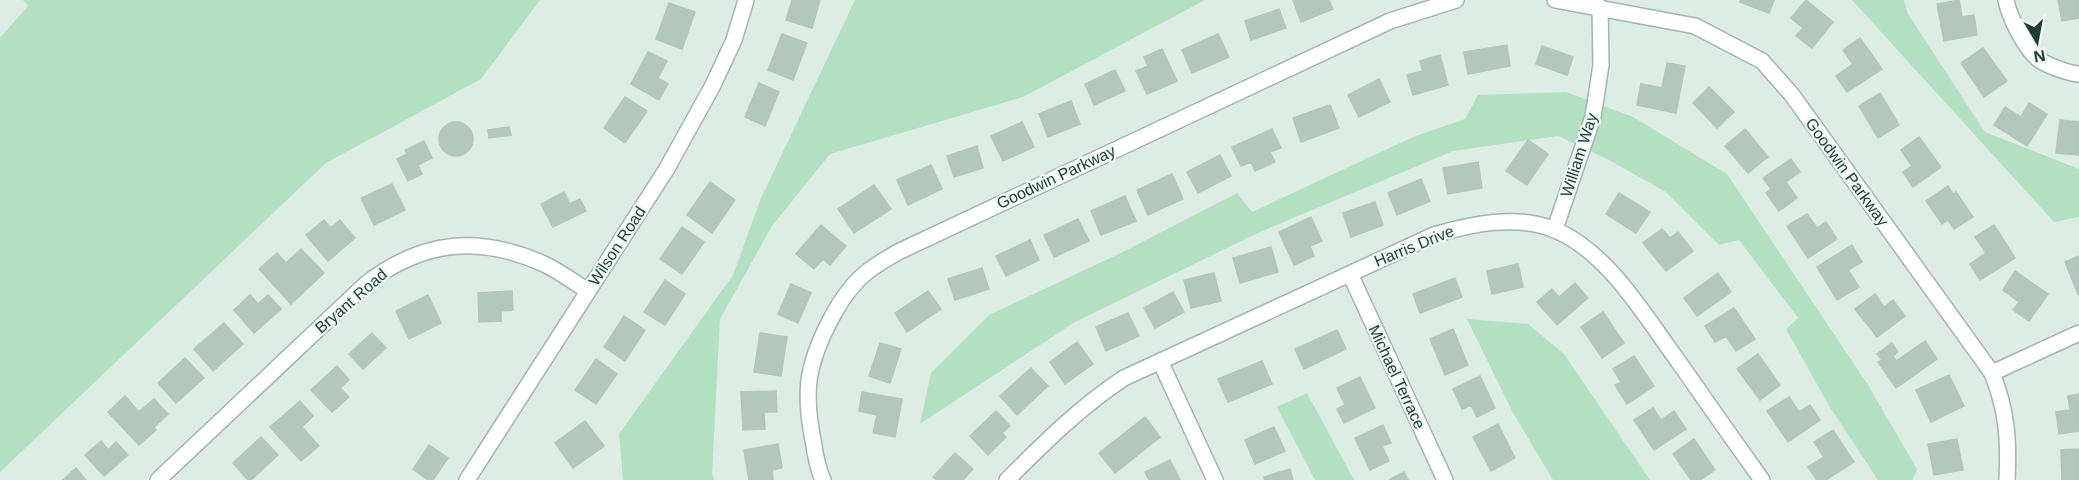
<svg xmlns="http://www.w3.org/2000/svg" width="2079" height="480" font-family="Helvetica,sans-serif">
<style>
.green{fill:#b4e0c2}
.building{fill:#b3c7bf;stroke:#b0c6be;stroke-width:1.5}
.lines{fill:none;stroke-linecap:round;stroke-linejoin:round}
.minor-casing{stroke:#a1b4ae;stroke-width:18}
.minor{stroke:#fff;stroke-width:15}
.labels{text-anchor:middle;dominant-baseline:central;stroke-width:4.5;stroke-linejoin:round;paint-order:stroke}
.street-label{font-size:16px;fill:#1e3d36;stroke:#eff8f4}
</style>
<rect width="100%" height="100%" fill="#deece6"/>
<path class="green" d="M23,0H540L481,79L326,163L0,472V38L28,6Z
M855,0H1205L1023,97L830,154L772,226L720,319L712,474L714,480H623L619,434L733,275L761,198Z
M1852,0H1904L1908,14L1985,132L2079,169V217L2054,222Z
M1566,92L1633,117L1727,174L1868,385L1917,469L1913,480H1878L1828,404L1786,329L1798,318L1739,240L1719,245L1666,192L1607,159L1558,136L1453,151L1260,232L1075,322L920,424L931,373L989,315L1123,252L1237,193L1252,212L1413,137L1465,119L1478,95Z
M1467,319L1528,324L1564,354L1650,480H1553L1512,411Z
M1307,393L1354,480H1315L1277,407Z"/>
<path class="building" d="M792,0H820L812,28L786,20Z
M1293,0H1329L1333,9L1301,22Z
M1741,0H1774L1769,13L1740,2Z
M1806,0L1833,22L1812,48L1796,36L1803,28L1791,18Z
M1959,0L1962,17L1974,15L1977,35L1944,41L1937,4Z
M2058,0H2079V18L2062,21Z
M669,3L695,12L682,49L656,39Z
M1279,9L1286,28L1251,40L1245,21Z
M782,34L807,43L793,80L768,70Z
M1218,34L1229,57L1192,73L1182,50Z
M1860,38L1882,69L1847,92L1836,76L1853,64L1843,50Z
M1507,45L1510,66L1468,74L1464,52Z
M1542,46L1573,57L1567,75L1536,64Z
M1983,48L2007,81L1984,97L1961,63Z
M1162,49L1177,81L1147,94L1136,71L1148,66L1144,57Z
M648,52L667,61L658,78L668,84L659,100L631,84Z
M1440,55L1448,85L1413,95L1407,75L1423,71L1420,61Z
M1667,63L1685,66L1676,113L1637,105L1641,84L1662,88Z
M1115,70L1125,91L1094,105L1085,84Z
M1379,79L1390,102L1359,117L1348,95Z
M759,83L779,92L765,126L745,117Z
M1709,87L1734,112L1717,128L1693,103Z
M1880,93L1899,125L1878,138L1859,106Z
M625,97L647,111L625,143L604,128Z
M1071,101L1080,124L1048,137L1039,114Z
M2029,103L2047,114L2027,146L1994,125L2005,107L2021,117Z
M1330,105L1339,128L1301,142L1293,118Z
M2060,120L2079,122V155L2056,153Z
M1022,122L1034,147L1003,161L991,136Z
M439 139a17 17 0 1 1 34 0a17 17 0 1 1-34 0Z
M509,127L511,135L489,138L488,130Z
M1272,129L1281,148L1270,152L1275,162L1255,171L1251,162L1241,166L1232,147Z
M1745,129L1768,157L1748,173L1725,146Z
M1919,137L1941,167L1913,187L1903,172L1912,166L1901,150Z
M1528,140L1548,154L1527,185L1506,171Z
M424,141L432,158L418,165L422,174L408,181L397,159L407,154L405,150Z
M977,146L983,168L954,177L947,156Z
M1220,155L1231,176L1198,193L1187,172Z
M1791,159L1800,172L1786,182L1797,198L1779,211L1766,193L1771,189L1763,178Z
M1478,162L1482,188L1448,194L1443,168Z
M931,165L942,189L908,205L897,180Z
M1172,174L1183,199L1148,215L1137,190Z
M1421,179L1430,201L1397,215L1388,193Z
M710,182L735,200L712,233L687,215Z
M392,184L405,210L374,225L361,198Z
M874,185L891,209L854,233L838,209Z
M1948,186L1953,194L1956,192L1973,217L1954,229L1948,220L1942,224L1926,201Z
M564,192L570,204L580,199L586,211L553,227L541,204Z
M1619,193L1650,212L1636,233L1606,214Z
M1125,196L1136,221L1101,235L1091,211Z
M1375,202L1383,225L1351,237L1343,213Z
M1807,214L1817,228L1826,222L1837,239L1808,258L1787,226Z
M1311,217L1322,241L1310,246L1314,256L1294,265L1279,232Z
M1078,219L1089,241L1054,257L1044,235Z
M324,220L331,228L340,220L355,238L328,261L306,235Z
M821,225L846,246L830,265L823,259L814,269L796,254Z
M1994,225L2015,258L1980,280L1970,264L1986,253L1975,237Z
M682,227L704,242L682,274L660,259Z
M1662,229L1670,238L1678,232L1693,251L1666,271L1643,243Z
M1030,240L1039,260L1006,276L996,256Z
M1852,245L1862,262L1848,270L1859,287L1837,300L1817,267Z
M1271,247L1278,272L1240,283L1233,258Z
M301,249L324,273L291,304L259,269L277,253L286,263Z
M2079,256V294H2078L2065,262Z
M1518,264L1523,287L1492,294L1487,271Z
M982,268L989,289L955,300L948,279Z
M2015,271L2048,294L2029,321L2013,310L2019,302L2003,290Z
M1214,273L1221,301L1191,308L1184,280Z
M1718,273L1731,292L1697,316L1684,298Z
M1455,278L1462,297L1420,313L1413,294Z
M665,280L685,294L665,325L644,312Z
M1575,283L1588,298L1557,325L1537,302L1552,289L1559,297Z
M791,284L811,293L798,323L778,314Z
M512,291L513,310L501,311V321L479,322L478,293Z
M928,291L941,309L907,332L895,313Z
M1173,292L1184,312L1155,328L1144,308Z
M1875,294L1884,307L1893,300L1905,316L1877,337L1855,309Z
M250,295L258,304L268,295L281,309L254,333L234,310Z
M428,295L441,323L409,339L396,311Z
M1734,308L1755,339L1736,351L1726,336L1715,342L1705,326Z
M1603,312L1624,343L1602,358L1581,327Z
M1128,313L1139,336L1106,351L1096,327Z
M624,316L645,330L625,361L604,347Z
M224,323L243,344L213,371L194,349Z
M1453,329L1468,365L1445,375L1430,339Z
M1337,330L1346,349L1304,369L1295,349Z
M372,333L386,348L363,369L349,354Z
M760,333L787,337L781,376L754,372Z
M1925,341L1937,359L1896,388L1878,362L1882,360L1877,354L1892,343L1898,352L1893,356L1896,361Z
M1077,342L1093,364L1065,384L1050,362Z
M880,343L901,349L890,383L869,376Z
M1758,354L1780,385L1760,400L1737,369Z
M1634,356L1654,386L1627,404L1615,385L1621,382L1613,369Z
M185,358L204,378L176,403L158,383Z
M596,359L617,374L596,404L575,390Z
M1262,361L1272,384L1228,402L1218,379Z
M337,366L349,380L340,388L349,397L332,412L311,390Z
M1031,368L1048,386L1017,415L1000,396Z
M1949,375L1964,406L1931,422L1916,390Z
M1480,376L1495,408L1477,417L1471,405L1462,409L1453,389Z
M1360,377L1375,408L1344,423L1337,409L1345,405L1337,388Z
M776,391L777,412H764L765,429L743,430L741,392Z
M862,392L902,399L895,437L873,433L877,415L859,411Z
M2079,394V431L2059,434L2056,412L2070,410L2068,396Z
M125,396L139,412L154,399L168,414L154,427L156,430L139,445L108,412Z
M1789,397L1799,412L1810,405L1820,420L1788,442L1767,411Z
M300,401L313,416L302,427L319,446L301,461L270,427Z
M1653,408L1661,420L1674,411L1686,429L1654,450L1634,420Z
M996,411L1010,426L1002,433L1006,437L988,455L970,436Z
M1145,417L1160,437L1115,473L1099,453Z
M585,421L604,446L573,468L555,443Z
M1498,424L1515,458L1491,471L1473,437Z
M1383,425L1391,443L1382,446L1389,461L1370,470L1355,438Z
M1274,427L1285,451L1255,464L1245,440Z
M1833,430L1854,462L1826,480H1817L1808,467L1824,457L1814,442Z
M261,437L278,455L251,480H248L233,463Z
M1694,439L1715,470L1700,480H1691L1673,454Z
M1957,439L1963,470L1934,475L1928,444Z
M101,441L108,450L116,442L128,455L104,476L85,455Z
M778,444L782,468L772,470L773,480H749L744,450Z
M429,445L448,458L433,480H428L413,469Z
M2079,449V480H2062L2061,450Z
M955,453L973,469L963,480H937L933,477Z
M1170,460L1180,480H1149L1145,472Z
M76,468L86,480H63Z
M1290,469L1293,480H1265L1264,477Z
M1404,472L1408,480H1389Z"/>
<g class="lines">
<g class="minor-casing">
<path id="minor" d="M1555,0L1695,26L1762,61L1792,95L1992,373C2007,411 2009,439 2007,480
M2006,0C2009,17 2025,48 2038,59C2046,65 2070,74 2079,74
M1555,229L1593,117L1601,65L1600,7
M1350,274L1445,480
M1160,361L1215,480
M1992,373L2079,333
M158,480L367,283C424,240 479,235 544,264C559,271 574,282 588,291
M467,480L666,170L712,87L734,40L746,0
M823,480C817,467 815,454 813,440C809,421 807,399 809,380C814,346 840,293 867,272C877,264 888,258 898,252L1390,21L1456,0
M1007,480C1044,443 1080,407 1124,378L1434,235C1471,224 1517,214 1555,230C1608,252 1645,316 1678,361C1706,401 1734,441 1762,480"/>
</g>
<use href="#minor" class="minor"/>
</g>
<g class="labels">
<g class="street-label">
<text transform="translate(1579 155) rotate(-72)">William Way</text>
<text transform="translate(1847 172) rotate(54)">Goodwin Parkway</text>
<text transform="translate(1056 177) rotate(-25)">Goodwin Parkway</text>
<text transform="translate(617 246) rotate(-57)">Wilson Road</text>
<text transform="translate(1414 246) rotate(-22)">Harris Drive</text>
<text transform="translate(351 301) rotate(-41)">Bryant Road</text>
<text transform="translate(1397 377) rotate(65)">Michael Terrace</text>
</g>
</g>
<g transform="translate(2037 42) rotate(170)" stroke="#eff8f4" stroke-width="4.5" paint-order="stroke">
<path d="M0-4.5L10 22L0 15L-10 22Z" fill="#1e3d36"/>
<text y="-9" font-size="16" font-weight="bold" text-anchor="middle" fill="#1e3d36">N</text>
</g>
</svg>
